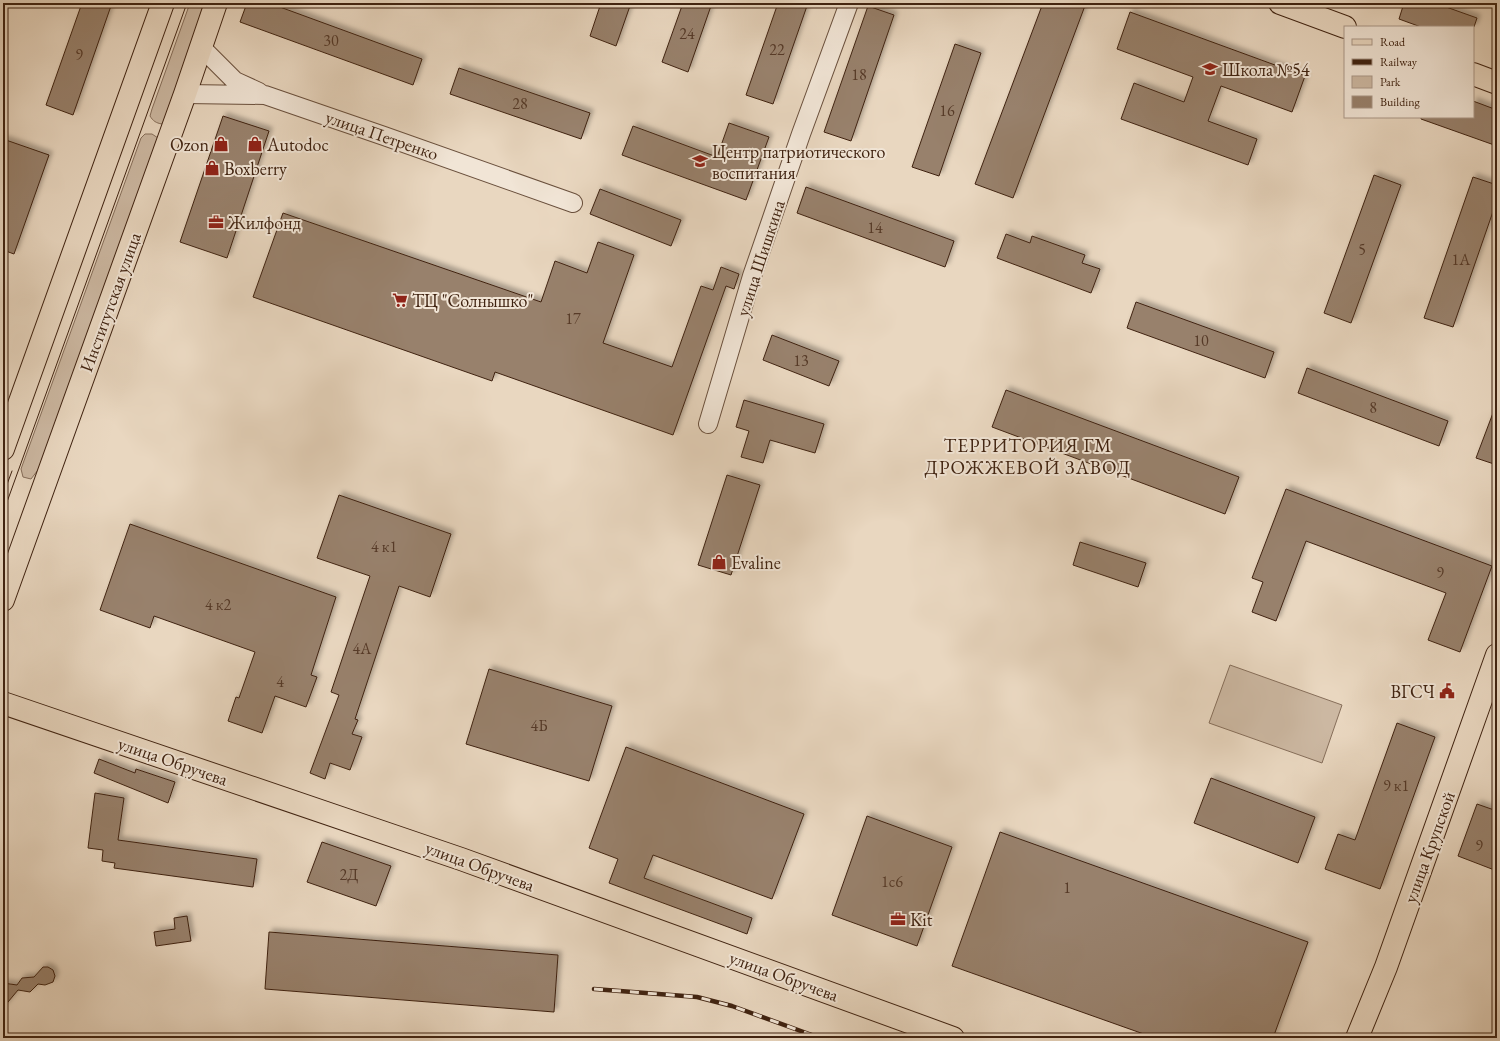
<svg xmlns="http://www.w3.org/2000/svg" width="1500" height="1041" font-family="'EB Garamond',serif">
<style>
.green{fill:#ccb8a2;stroke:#866e5a}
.building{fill:#98816c;stroke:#402311;filter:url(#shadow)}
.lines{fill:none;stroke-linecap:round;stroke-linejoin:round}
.minor-casing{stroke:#6a503d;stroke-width:20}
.major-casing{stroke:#402311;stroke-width:24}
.minor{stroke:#f1e5d6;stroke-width:18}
.major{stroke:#e9d7c0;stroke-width:22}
.tram{stroke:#402311;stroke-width:1}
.rail-casing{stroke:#402311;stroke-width:4.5}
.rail{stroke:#f1e5d6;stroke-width:3;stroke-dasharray:9;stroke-linecap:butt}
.labels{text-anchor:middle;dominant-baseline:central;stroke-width:4;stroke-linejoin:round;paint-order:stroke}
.number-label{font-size:16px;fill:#563a28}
.poi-label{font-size:18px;fill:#402311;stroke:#f1e5d6;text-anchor:start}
.street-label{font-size:18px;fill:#402311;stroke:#f1e5d6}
.neighbourhood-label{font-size:19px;letter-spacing:1px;fill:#402311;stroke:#f1e5d6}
</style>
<defs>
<filter id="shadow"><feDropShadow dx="3.5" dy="-3.5" stdDeviation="2" flood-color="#0004"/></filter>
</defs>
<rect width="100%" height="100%" fill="#e9d7c0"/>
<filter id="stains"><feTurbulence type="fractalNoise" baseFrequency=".005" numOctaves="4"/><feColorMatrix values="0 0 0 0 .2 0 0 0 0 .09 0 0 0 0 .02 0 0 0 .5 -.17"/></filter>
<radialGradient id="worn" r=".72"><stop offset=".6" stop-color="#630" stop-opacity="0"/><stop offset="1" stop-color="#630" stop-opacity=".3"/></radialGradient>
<path class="green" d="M190,3H212L172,115L162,124C156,123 153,121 150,116L152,109Z
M145,134H152L158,138L41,466L31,479L23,477L21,469L141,138Z
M1230,665L1342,705L1322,763L1209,723Z"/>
<path class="building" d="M82,3H112L73,115L46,105Z
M247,3H269L422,59L413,85L240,22Z
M601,3H631L616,46L590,36Z
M683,3H712L688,72L662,62Z
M778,3H808L773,104L746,95Z
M1043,3H1086L1013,198L975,184Z
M1404,3H1435L1477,18L1474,27H1421L1399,19Z
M868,6L894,15L851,141L824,132Z
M1130,12L1305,76L1292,112L1221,86L1208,121L1257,139L1248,165L1121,119L1134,83L1184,102L1193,77L1117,49Z
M955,44L981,53L939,176L912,167Z
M459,68L590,113L581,139L450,94Z
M1473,101L1497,110V146L1421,119V117H1473Z
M223,116L269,131L227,258L180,242Z
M729,123L769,137L746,200L622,155L633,126L717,157Z
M3,139L49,155L14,254L3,250V201L7,190L3,189Z
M1374,175L1401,185L1351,323L1324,313Z
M1473,177L1497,185V200L1453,327L1424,318Z
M806,187L954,241L945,267L797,213Z
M600,189L681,220L671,246L590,214Z
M283,213L541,302L555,261L587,273L598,242L634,255L603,343L672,367L701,286L713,290L721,267L739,274L734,289L726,286L673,435L495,372L492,381L253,297Z
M1006,234L1030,243L1032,236L1085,255L1082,263L1100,269L1091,293L997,258Z
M1136,302L1274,352L1265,378L1127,328Z
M772,335L839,361L829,386L763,360Z
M1307,368L1448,421L1439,446L1298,393Z
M1006,390L1239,477L1225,514L992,427Z
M744,400L824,424L815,453L770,440L763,463L741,457L749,431L736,427Z
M1496,405H1497V465L1476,458Z
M727,475L760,485L731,575L698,565Z
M1286,489L1492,566L1460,652L1428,640L1446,593L1306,541L1276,621L1252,612L1263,582L1252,578Z
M339,495L451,534L430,597L399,586L355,719L358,720L352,734L362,737L350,770L330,763L325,779L310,773L339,695L331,692L370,576L317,558Z
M130,524L336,597L311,675L317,677L306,707L275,696L262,733L228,721L236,697L239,698L255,652L154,616L150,628L100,610Z
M1080,542L1146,563L1138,587L1073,565Z
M489,669L612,706L589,781L466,744Z
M1397,723L1435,737L1380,889L1325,869L1338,834L1355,840Z
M626,747L804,814L772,899L653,855L644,878L752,918L747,934L609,883L618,859L589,848Z
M99,759L135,773L136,769L175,782L168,803L94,773Z
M1211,778L1315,817L1298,863L1194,823Z
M95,793L124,798L118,840L257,859L253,887L114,868L115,863L102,861L103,850L88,848Z
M1477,804L1497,811V823L1494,832L1497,834V871L1458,856Z
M867,816L952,847L917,946L832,915Z
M1000,832L1308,942L1273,1038H1155L952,966Z
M322,842L391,866L376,906L307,882Z
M187,916L191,941L156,946L154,932L175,929L174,918Z
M269,932L558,955L554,1012L265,989Z
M43,967H48L53,970L55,976L53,982L45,985L38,984L30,992L18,990L3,1008V983L17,985L22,978L34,977Z"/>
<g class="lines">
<g class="minor-casing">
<path id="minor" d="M201,47L235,81L259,92
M185,94L265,95L384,136L573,203
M708,424L752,276L801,134L849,3"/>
</g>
<g class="major-casing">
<path id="major" d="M1280,3L1345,27
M1473,74L1497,83
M3,449L163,3
M3,600L185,94L216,3
M3,703L461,859L953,1038
M1357,1038L1386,967L1497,655"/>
</g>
<use href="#minor" class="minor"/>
<use href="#major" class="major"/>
<path class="tram" d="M3,495L12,471
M3,513L187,3"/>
<g class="rail-casing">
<path id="rail" d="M594,989L697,997L732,1006L820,1038"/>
</g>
<use href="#rail" class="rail"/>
</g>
<defs>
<g id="school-bare" transform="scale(1.2)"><path d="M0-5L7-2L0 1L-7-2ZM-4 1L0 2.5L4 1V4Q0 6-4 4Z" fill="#8f2418" stroke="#f1e5d6" stroke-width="2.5" paint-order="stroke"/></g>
<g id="shop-bare" transform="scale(1.2)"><path d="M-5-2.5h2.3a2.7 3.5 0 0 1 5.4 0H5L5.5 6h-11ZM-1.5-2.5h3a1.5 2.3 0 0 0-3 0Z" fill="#8f2418" stroke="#f1e5d6" stroke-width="2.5" paint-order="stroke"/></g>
<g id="office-bare" transform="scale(1.2)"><path d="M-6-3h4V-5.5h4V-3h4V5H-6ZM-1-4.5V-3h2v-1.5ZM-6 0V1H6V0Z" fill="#8f2418" stroke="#f1e5d6" stroke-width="2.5" paint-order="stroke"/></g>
<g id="supermarket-bare" transform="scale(1.2)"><path d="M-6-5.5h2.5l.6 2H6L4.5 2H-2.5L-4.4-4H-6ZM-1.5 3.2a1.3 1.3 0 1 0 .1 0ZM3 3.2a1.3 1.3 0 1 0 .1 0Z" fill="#8f2418" stroke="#f1e5d6" stroke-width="2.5" paint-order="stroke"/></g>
<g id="civic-bare" transform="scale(1.2)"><path d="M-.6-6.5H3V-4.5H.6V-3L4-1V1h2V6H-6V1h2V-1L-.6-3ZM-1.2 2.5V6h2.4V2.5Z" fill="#8f2418" stroke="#f1e5d6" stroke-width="2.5" paint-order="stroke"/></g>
</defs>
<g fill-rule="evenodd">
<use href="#school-bare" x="1210" y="69"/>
<use href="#shop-bare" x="221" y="144"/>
<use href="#shop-bare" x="255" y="144"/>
<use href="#school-bare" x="700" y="161"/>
<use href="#shop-bare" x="212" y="168"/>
<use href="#office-bare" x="216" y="222"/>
<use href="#supermarket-bare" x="400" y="300"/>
<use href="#shop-bare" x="719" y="562"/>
<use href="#civic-bare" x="1447" y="691"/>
<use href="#office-bare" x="898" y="919"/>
</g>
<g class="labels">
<g class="number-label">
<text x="687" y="33">24</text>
<text x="331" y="40">30</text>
<text x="777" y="49">22</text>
<text x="79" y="54">9</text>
<text x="859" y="74">18</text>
<text x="520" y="103">28</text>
<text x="947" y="110">16</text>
<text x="875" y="227">14</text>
<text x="1362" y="249">5</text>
<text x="1461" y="259">1А</text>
<text x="573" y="318">17</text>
<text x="1201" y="340">10</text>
<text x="801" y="360">13</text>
<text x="1373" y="407">8</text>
<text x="384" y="546">4 к1</text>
<text x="1440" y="572">9</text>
<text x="218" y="604">4 к2</text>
<text x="362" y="648">4А</text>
<text x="280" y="681">4</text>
<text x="539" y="725">4Б</text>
<text x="1396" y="785">9 к1</text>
<text x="1479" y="845">9</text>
<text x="349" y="874">2Д</text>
<text x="892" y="881">1с6</text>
<text x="1067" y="887">1</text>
</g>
<g class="poi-label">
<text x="1222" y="69">Школа №54</text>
<text x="209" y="144" text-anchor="end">Ozon</text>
<text x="267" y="144">Autodoc</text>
<text x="712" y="151">Центр патриотического<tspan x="712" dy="21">воспитания</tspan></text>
<text x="224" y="168">Boxberry</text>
<text x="228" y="222">Жилфонд</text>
<text x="412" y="300">ТЦ "Солнышко"</text>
<text x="731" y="562">Evaline</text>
<text x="1435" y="691" text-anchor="end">ВГСЧ</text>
<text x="910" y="919">Kit</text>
</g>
<g class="street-label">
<text transform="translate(382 135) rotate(19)">улица Петренко</text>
<text transform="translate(760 258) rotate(-72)">улица Шишкина</text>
<text transform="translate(110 302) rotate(-70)">Институтская улица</text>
<text transform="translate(173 761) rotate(19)">улица Обручева</text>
<text transform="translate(1429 847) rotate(-70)">улица Крупской</text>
<text transform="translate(480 866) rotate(20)">улица Обручева</text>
<text transform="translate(784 976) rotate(20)">улица Обручева</text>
</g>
<g class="neighbourhood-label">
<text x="1028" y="445">ТЕРРИТОРИЯ ГМ<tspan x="1028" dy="22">ДРОЖЖЕВОЙ ЗАВОД</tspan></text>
</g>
</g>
<rect width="1500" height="1041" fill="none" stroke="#e9d7c0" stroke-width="16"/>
<rect x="4" y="4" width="1492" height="1033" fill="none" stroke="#402311" stroke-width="2"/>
<rect x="8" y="8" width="1484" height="1025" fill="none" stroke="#402311"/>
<rect x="1344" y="26" width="130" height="92" fill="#f1e5d6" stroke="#aa9787"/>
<rect x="1352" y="39" width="20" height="6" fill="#e9d7c0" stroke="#aa9787"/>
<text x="1380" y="46" font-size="12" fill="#402311">Road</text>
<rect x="1352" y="59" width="20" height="6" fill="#402311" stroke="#aa9787"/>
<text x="1380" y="66" font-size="12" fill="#402311">Railway</text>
<rect x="1352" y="76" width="20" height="12" fill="#ccb8a2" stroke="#aa9787"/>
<text x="1380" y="86" font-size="12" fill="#402311">Park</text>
<rect x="1352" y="96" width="20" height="12" fill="#98816c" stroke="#aa9787"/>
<text x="1380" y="106" font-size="12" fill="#402311">Building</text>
<rect width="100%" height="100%" filter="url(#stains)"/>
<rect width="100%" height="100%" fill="url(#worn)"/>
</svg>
